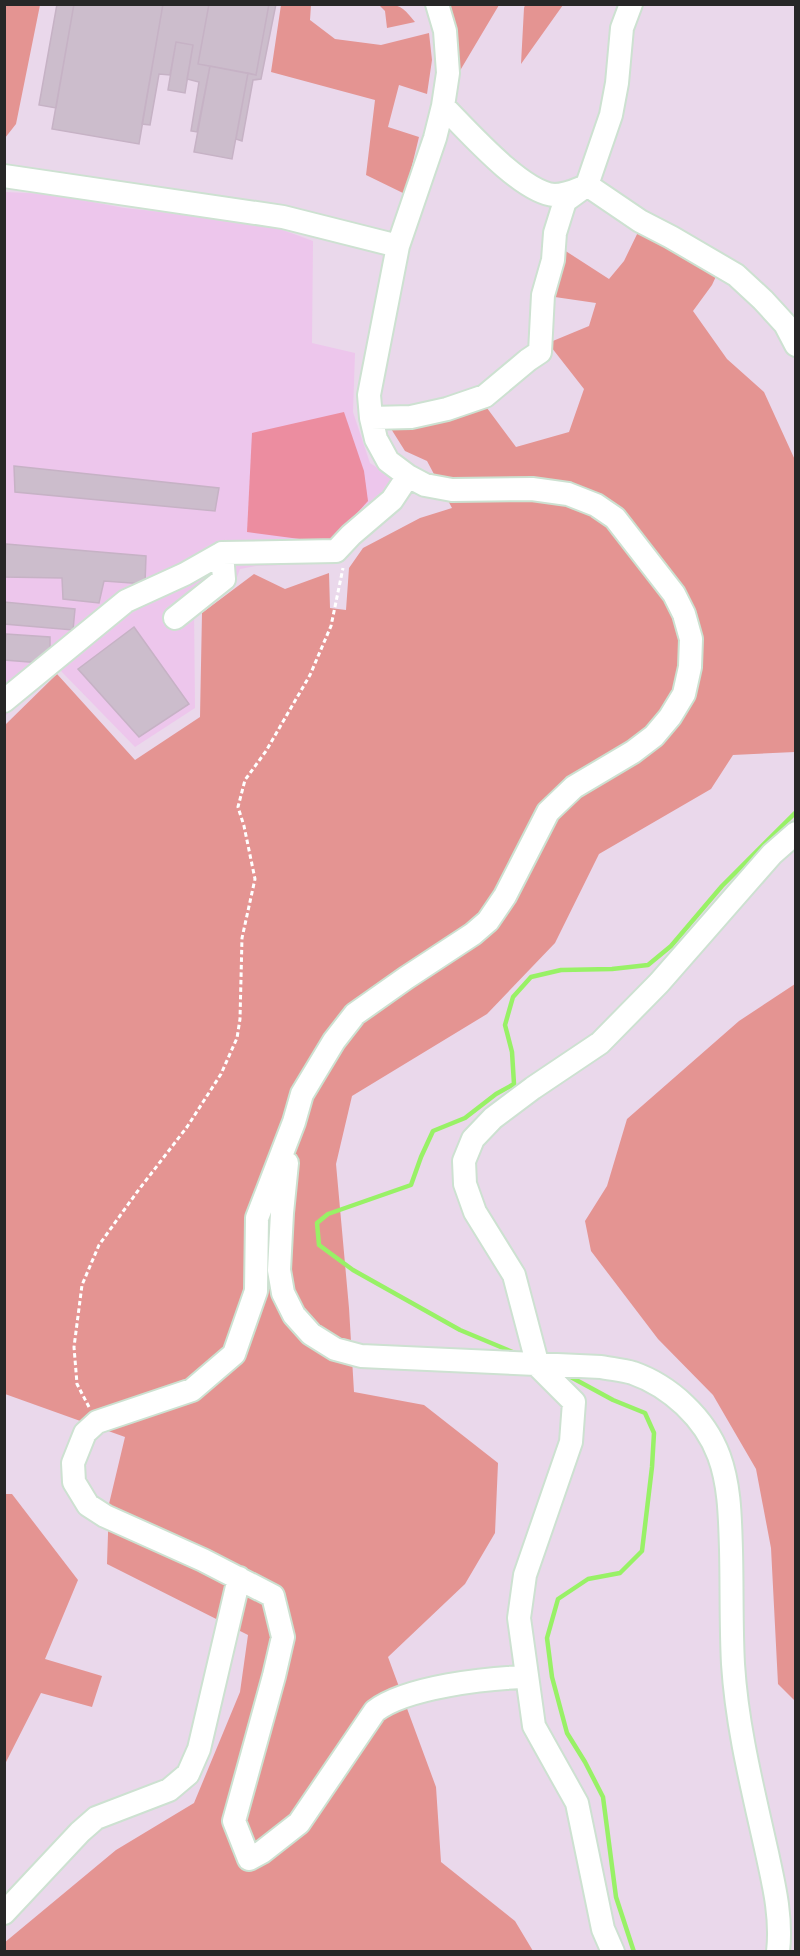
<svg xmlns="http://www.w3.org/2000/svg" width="800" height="1956" font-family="Commissioner,sans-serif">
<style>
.education{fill:#edc6ec}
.green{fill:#e49492}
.pitch{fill:#ec8da0}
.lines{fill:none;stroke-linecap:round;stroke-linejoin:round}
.stream{stroke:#98f166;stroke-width:4.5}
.building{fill:#ccbdcc;stroke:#c6b2c5;stroke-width:1.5}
.minor-casing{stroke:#cde1d1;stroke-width:26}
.path{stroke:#fff;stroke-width:3;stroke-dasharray:4.5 3;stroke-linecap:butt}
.minor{stroke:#fff;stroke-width:22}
</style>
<rect width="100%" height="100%" fill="#ead8eb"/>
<path class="education" d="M4,192L51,194L124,208L261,222L313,241L312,343L355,353L353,412L370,463L414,492L375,530L336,563L256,566L240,569L236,580L194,608L195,708L135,747L58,668L5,716Z"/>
<path class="green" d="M5,4L40,5L16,124L5,138Z
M281,5H311L310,20L335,39L381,45L429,33L432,60L427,94L399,85L388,127L419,137L405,194L366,175L375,100L271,72Z
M379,5C400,4 402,6 415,22L387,28L385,11Z
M450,5H499L458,74Z
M525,5H563L521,64L524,8Z
M640,228L718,272L712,285L693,311L727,359L764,392L795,460V752L733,755L711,789L599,854L555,943L487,1014L352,1096L336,1164L349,1308L354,1392L424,1405L498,1463L495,1533L465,1584L388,1657L436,1787L441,1862L515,1921L533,1951L5,1952L4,1943L116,1850L194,1803L240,1692L248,1635L107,1564L109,1504L125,1437L5,1394V725L57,674L135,760L200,717L202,613L254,574L285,589L329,573L330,608L346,610L349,568L363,548L420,518L452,508L427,461L405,451L388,424L484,404L516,447L569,432L584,389L548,343L589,326L596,303L548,296L561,248L609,279L624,261Z
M795,984V1701L778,1684L771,1548L756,1469L713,1395L658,1339L591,1251L585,1221L607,1186L627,1119L739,1021Z
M5,1494H12L78,1580L45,1659L102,1676L92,1707L41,1693L5,1764Z"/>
<path class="pitch" d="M344,412L364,471L368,501L330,543L247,532L252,433Z"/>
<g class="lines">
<path class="stream" d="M515,1353L460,1330L353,1270L319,1245L317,1223L328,1214L411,1185L421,1157L433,1131L465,1118L496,1094L514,1084L512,1052L505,1025L513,997L531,977L561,970L612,969L648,965L671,946L722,886L796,812
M567,1375L613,1400L645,1413L654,1433L652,1467L642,1551L620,1573L588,1579L558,1599L547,1638L552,1677L567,1733L585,1762L603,1797L616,1897L634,1952"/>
</g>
<path class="building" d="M57,4H74L56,108L39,105Z
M74,4H163L139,144L52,129Z
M163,4H209L198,64L210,66L197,132L191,131L199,82L187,79L193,45L176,42L170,75L159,74L150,125L142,124Z
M209,4H269L256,75L198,64Z
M269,4H276L261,79L253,80L242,141L236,139L248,73L256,75Z
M176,42L193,45L185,93L168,90Z
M210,66L248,73L232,159L194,152Z
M14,466L219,488L215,511L15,492Z
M6,544L146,556L145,584L104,581L99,603L63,599L62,578L4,577Z
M4,602L75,609L73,630L4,624Z
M134,627L189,704L139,737L78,669Z
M6,634L50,637V659L42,663L4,660Z"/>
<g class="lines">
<g class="minor-casing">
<path id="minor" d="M437,4L445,31L448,73L443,106L435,138L398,246L369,395L371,418L376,439L388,461L408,476L425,485L452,490L532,489L568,494L596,505L615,518L674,594L684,614L691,639L690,667L684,694L670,717L654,736L633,752L574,787L548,812L505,896L488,921L473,934L406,978L355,1014L334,1041L302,1094L294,1122L257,1218L256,1291L234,1354L192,1390L97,1422L85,1433L73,1463L74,1482L88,1505L105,1516L203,1560L273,1596L283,1637L274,1676L234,1821L249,1859L262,1852L299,1823L375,1711C406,1687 487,1678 527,1677
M443,106C467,130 521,192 554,195C563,195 574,191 581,188
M4,176L283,217L398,246
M587,185L640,221L671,237L736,275L763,300L785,324L796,345
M371,418L411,417L447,409L485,396L528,360L540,352L543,295L553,260L555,233L565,201L587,185L611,115L617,83L622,28L631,4
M175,618L224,579L222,553
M4,701L126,601L185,574L222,553L336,551L351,535L392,500L408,476
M287,1163L282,1213L279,1270L283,1293L294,1315L311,1334L335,1349L361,1356L601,1367C611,1369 623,1370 633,1373C670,1386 705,1418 719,1456C730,1486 730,1519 731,1550C732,1588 731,1626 733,1664C737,1728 753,1790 767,1853C774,1885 782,1918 778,1952
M4,1913L80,1832L96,1818L169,1790L188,1774L199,1749L239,1578
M613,1952L603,1929L577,1803L534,1726L519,1618L525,1575L571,1442L574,1402L538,1366L514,1275L475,1212L465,1184L464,1161L473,1139L493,1118L533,1088L600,1043L659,983L772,854L796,833"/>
</g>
<path class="path" d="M89,1407L77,1384L74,1347L82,1285L99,1245L137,1192L187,1127L221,1074L237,1038L240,1019L242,938L255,879L244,826L238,807L245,780L266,751L310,675L331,626L343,568"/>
<use href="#minor" class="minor"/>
</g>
<rect width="800" height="1956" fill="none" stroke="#272727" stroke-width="12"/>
</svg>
